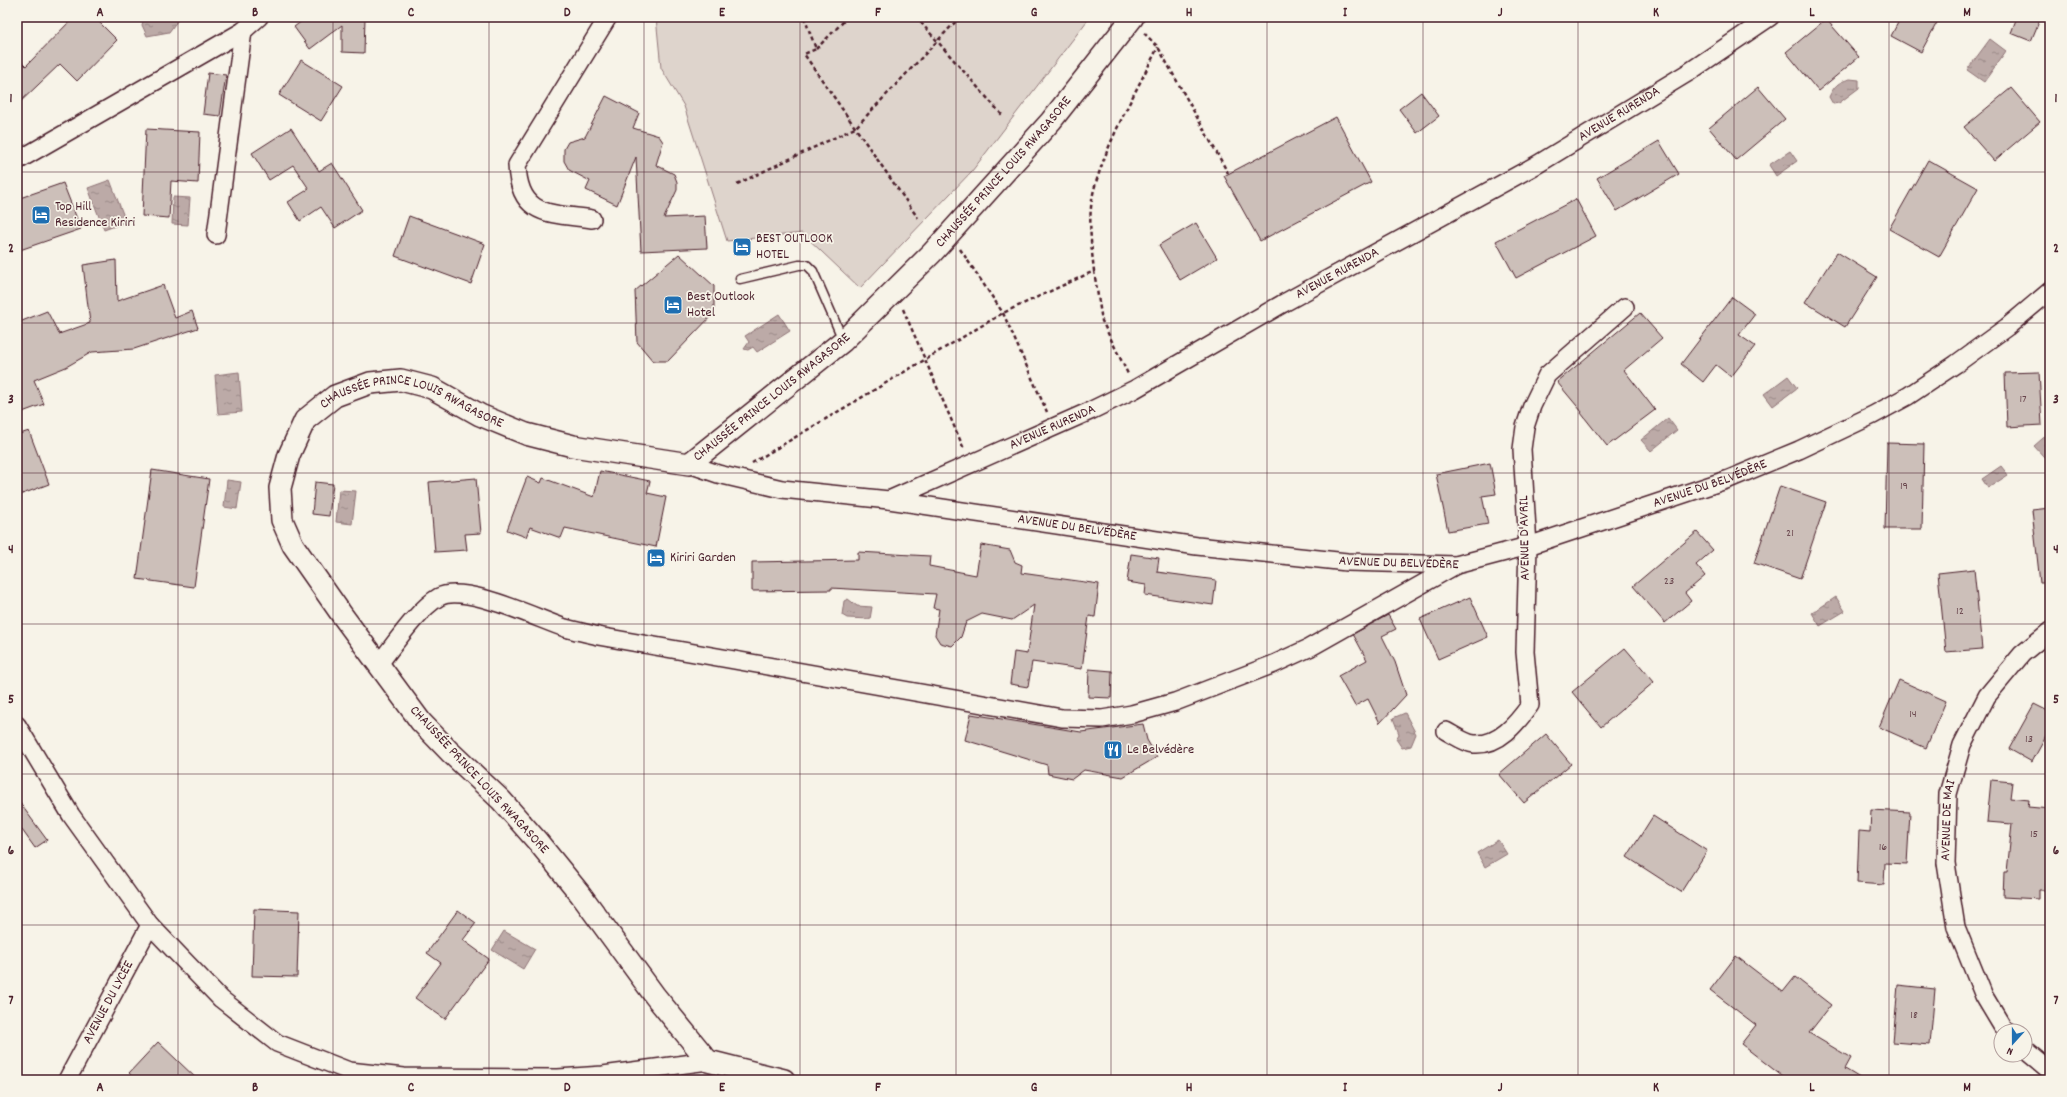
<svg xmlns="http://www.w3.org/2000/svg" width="2067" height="1097" font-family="Dekko,sans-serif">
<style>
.park{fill:#ded4cc;stroke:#947a7c}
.water{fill:url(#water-ripples);stroke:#8e7275}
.building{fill:#ccbfb9;stroke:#4a1f2b}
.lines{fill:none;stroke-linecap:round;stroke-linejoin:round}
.service-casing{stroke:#4a1f2b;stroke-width:11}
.minor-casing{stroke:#4a1f2b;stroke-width:20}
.tertiary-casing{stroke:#4a1f2b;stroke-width:24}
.path{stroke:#4a1f2b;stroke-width:2.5;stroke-dasharray:4 3;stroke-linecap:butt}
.service{stroke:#f7f3e8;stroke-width:8}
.minor{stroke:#f7f3e8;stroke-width:17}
.tertiary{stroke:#f7f3e8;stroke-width:21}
.grid{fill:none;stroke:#4a1f2b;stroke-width:1;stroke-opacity:0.55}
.labels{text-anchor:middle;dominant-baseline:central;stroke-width:3.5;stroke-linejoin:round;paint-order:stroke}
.number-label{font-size:12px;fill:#6a474e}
.street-label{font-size:14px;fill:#4a1f2b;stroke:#f7f3e8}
.poi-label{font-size:14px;fill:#4a1f2b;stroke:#f7f3e8;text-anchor:start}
.neatline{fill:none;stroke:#4a1f2b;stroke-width:1.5}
.grid-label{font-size:13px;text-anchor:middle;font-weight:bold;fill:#4a1f2b}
</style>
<defs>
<pattern id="water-ripples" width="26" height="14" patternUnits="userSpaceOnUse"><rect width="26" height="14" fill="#bcaaa7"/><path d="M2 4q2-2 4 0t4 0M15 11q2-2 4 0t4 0" fill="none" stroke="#9b8a88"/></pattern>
</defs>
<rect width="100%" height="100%" fill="#f7f3e8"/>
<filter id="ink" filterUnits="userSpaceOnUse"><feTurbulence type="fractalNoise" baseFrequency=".025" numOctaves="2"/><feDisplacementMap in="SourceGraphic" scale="8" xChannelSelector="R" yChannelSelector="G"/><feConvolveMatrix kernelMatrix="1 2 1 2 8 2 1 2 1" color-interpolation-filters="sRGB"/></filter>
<g filter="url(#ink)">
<path class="park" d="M656,17H1090L972,171L860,288L802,233L727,241L684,106L661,68Z"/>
<path class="water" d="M157,17H180L169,32L147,36L142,25L143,21Z
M1990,39L2006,51L1984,82L1967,70Z
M1850,79L1859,80V88L1839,103L1833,104L1829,97C1834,86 1838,82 1850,79Z
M1790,151L1797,161L1776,176L1769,165Z
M110,180L126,222L104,230L88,188Z
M173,197L190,198L188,225L172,224Z
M779,314L790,331L757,352L753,347L748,350L744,349L749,342L745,336Z
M239,372L242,412L218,414L215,375Z
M1788,376L1797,388L1773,406L1764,394Z
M1668,418L1677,430L1651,451L1641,440Z
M2050,432V452L2044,457L2034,446Z
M2001,466L2008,475L1988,488L1982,479Z
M227,480L241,482L237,509L224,507Z
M339,490L356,491L352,524L336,522Z
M1836,597L1845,611L1820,626L1812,613Z
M848,599L857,606L872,607L870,619L847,618L842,615L844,601Z
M1405,713L1416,734L1411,746L1402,748L1396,739L1399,734L1393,718Z
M1498,840L1507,854L1485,867L1477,853Z
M504,931L535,949L523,969L492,950Z"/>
<path class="building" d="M74,17H94L117,40L77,81L60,64L17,105V57L26,66Z
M307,17H365L364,53L342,52V25L310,49L294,27Z
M1901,17H1940L1921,52L1891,36Z
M2017,17H2041L2031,41L2011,33Z
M1826,19L1859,57L1818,91L1786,52Z
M301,60L343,86L321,121L279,95Z
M208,73L226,75L220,116L203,114Z
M1758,87L1785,119L1736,160L1709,128Z
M2011,88L2040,122L1994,161L1964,127Z
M1421,92L1439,116L1417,133L1399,109Z
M606,96L639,113L633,128L659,136L663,142L656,165L674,174L677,182V190L664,218L705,216L707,248L641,251L636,157L617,205L586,190L590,181L569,170L564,161V149L568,142L585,137Z
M1336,117L1371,182L1260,241L1224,176Z
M291,128L319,171L332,163L362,210L335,228L321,207L300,221L288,202L309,189L293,165L269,180L252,153Z
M146,129L200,132L198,183L171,181L169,218L142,216Z
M1659,141L1679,174L1617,211L1597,178Z
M1928,160L1978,188L1939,257L1889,229Z
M63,183L81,229L17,251V199Z
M1576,199L1596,236L1516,278L1496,241Z
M409,216L485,244L471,284L395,256Z
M1196,223L1217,258L1180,280L1159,245Z
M1837,252L1877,277L1845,327L1805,302Z
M679,254L714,286V313L668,361H653L637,342L635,291Z
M116,260L117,301L163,285L175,318L192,311L198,328L134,349L92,352L66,367L34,380L44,404L17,414V323L47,311L59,334L90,323L83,265Z
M1732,297L1755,314L1739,335L1755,346L1731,377L1716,365L1703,382L1681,364Z
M1640,313L1662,338L1624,370L1655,410L1607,446L1581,413L1582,412L1557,382Z
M2039,372L2042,425L2007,427L2005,373Z
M29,431L49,484L17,496V435Z
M1887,443L1924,444L1922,529H1885Z
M1490,463L1496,494L1482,496L1488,524L1448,531L1436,474Z
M152,470L209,479L194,587L137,579Z
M600,471L650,481L647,493L666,497L656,547L565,528L561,538L530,527L526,537L507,530L527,477L541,483L543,478L594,497Z
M476,478L481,533L465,534L467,550L435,552L429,482Z
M315,482L333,484L329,516L312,514Z
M1780,486L1826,502L1800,579L1754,563Z
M2050,508V583H2040L2032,510Z
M1697,532L1713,550L1696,565L1705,576L1685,593L1691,601L1665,623L1633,586Z
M981,545L1010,550L1015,562L1022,565L1021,573L1099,584L1095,617L1089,616L1082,669L1032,662L1028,687L1010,684L1014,652L1027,654L1034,605L1012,620L982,614L966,622L961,637L952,646L940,643L935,635L939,609L933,608L936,594L831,588V590L752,591V562L858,560V552L930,556L929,566L976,575Z
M1131,554L1159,558L1157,572L1216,580L1213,605L1145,595L1146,585L1127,582Z
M1974,569L1982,649L1946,652L1938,573Z
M1470,597L1488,637L1438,659L1420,619Z
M1388,615L1396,629L1382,636L1395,662L1406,695L1380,723L1368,699L1355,706L1338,676L1367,660L1353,634Z
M1625,648L1654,682L1601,727L1572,692Z
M1089,669L1112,671L1111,698L1088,697Z
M1899,680L1946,701L1926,748L1879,727Z
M2034,704L2050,712V729L2032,762L2009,749Z
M971,714L1081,732L1143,724L1147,740L1157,757L1123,777L1084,770L1072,779L1048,774L1047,765L965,740Z
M1546,734L1571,764L1524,803L1499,774Z
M1991,780L2012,782L2010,798L2029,800L2028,807L2050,809V883H2045V890H2039V899L2003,897L2004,872H2007L2012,824L1987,822Z
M17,799L47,840L35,848L17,823Z
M1871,810L1910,812L1907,864L1885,863L1884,885L1857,883L1859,831L1870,832Z
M1653,816L1707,851L1681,892L1627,857Z
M254,909L299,911L297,977L252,976Z
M458,910L476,923L463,940L489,959L445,1019L415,998L441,963L427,953Z
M1736,956L1783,992L1795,977L1831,1005L1809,1033L1851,1058L1845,1069L1863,1080H1787L1741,1044L1756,1025L1710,990Z
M1898,985L1935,989L1930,1045L1893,1042Z
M158,1042L198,1080H136L129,1073Z"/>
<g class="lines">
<g class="service-casing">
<path id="service" d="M740,279L799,265H807L813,271L843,340"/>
</g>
<g class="minor-casing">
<g id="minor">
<path d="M17,161L243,31L259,17"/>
<path d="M592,219C550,213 519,217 517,165L608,17"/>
<path d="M216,235L243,31"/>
<path id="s1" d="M689,464L718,474L782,489L889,500L1197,546L1347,562L1456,565L1528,546L1729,479L1799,450L1873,415L1908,396L1956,364L2007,327L2050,291"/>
<path id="s2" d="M889,500L1090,411L1135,389L1282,304L1538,164L1689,72L1770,17"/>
<path d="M378,665C394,645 418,609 439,597C464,583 538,619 565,628C576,631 587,633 598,636L1062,718L1102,719L1132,714L1175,702L1274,664L1309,648L1456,565"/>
<path d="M17,725L71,815L150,925L221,999L277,1043L349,1071L404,1077L558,1078L603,1075L708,1061"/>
<path d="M1446,731C1454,735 1465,743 1474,744C1499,746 1517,723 1530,705L1525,652L1528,546L1522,449L1525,427L1532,406L1547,375L1625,307"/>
<path id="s3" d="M2007,1031L2002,1026L1984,996L1956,927L1946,863L1948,794L1962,745L1987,696L2022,654L2050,631"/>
<path d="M2025,1049L2050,1070"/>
<path id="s4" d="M67,1080L150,925"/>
</g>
</g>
<g class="tertiary-casing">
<g id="tertiary">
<path id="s5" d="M784,1080L708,1061L655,996L581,895L538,842L501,800L450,752L421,722L342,615L293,545L282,520L280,488L289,455L305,420L335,396L370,383L401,380L432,388L480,415L526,434L573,446L689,464L843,341L932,253L1051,121L1133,17"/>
</g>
</g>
<path class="path" d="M804,17L816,49L804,54L918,218
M916,17L1003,116
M1144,33L1158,47L1228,173
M816,49L848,17
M737,184L855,128L960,17
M960,249L1003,313L1047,412
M1094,271L1102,321L1128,374
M903,309L964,449
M752,463L1003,313L1094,271C1091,243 1087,213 1095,186C1109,137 1136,92 1158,47"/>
<use href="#service" class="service"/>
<use href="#minor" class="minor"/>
<use href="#tertiary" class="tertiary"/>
</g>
</g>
<path class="grid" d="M178,17V1080M333,17V1080M489,17V1080M644,17V1080M800,17V1080M956,17V1080M1111,17V1080M1267,17V1080M1423,17V1080M1578,17V1080M1734,17V1080M1889,17V1080M17,172H2050M17,323H2050M17,473H2050M17,624H2050M17,774H2050M17,925H2050"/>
<defs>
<g id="hotel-square" transform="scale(1)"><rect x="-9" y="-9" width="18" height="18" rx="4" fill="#1f6fb2" stroke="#f7f3e8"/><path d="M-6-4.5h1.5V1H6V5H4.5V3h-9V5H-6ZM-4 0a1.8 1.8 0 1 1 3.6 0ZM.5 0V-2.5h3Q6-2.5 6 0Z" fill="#fff"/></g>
<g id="restaurant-square" transform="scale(1)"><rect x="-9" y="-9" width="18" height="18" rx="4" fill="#1f6fb2" stroke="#f7f3e8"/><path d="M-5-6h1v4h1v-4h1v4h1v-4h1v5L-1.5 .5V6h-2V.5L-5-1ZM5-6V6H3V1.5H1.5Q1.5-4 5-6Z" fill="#fff"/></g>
</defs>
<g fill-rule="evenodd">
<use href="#hotel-square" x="41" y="215"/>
<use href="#hotel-square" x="742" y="247"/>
<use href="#hotel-square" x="673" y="305"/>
<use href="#hotel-square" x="656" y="558"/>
<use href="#restaurant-square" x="1113" y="750"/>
</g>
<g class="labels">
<g class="number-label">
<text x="2023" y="399">17</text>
<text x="1904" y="486">19</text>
<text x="1790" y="533">21</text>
<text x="1669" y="581">23</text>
<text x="1960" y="611">12</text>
<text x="1913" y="714">14</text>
<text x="2029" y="739">13</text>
<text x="2034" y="834">15</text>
<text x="1883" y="847">16</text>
<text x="1914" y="1015">18</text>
</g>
<g class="street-label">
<text stroke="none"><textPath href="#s2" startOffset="827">AVENUE RURENDA</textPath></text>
<text stroke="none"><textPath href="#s5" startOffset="1714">CHAUSSÉE PRINCE LOUIS RWAGASORE</textPath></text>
<text stroke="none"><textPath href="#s2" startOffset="503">AVENUE RURENDA</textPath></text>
<text stroke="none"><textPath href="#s5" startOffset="1390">CHAUSSÉE PRINCE LOUIS RWAGASORE</textPath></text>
<text stroke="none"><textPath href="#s5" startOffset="994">CHAUSSÉE PRINCE LOUIS RWAGASORE</textPath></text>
<text stroke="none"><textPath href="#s2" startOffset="179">AVENUE RURENDA</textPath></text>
<text stroke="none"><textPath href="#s1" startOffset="1042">AVENUE DU BELVÉDÈRE</textPath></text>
<text stroke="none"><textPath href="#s1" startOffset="394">AVENUE DU BELVÉDÈRE</textPath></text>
<text transform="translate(1525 538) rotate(-91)">AVENUE D'AVRIL</text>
<text stroke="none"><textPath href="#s1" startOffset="718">AVENUE DU BELVÉDÈRE</textPath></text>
<text transform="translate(479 780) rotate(47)">CHAUSSÉE PRINCE LOUIS RWAGASORE</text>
<text stroke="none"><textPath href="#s3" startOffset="224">AVENUE DE MAI</textPath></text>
<text stroke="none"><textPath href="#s4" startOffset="88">AVENUE DU LYCÉE</textPath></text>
</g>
<g class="poi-label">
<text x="55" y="207">Top Hill<tspan x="55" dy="16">Residence Kiriri</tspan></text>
<text x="756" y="239">BEST OUTLOOK<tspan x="756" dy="16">HOTEL</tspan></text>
<text x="687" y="297">Best Outlook<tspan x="687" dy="16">Hotel</tspan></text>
<text x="670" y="558">Kiriri Garden</text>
<text x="1127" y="750">Le Belvédère</text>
</g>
</g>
<rect width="2067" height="1097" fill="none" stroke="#f7f3e8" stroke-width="44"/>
<g transform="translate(2013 1043) rotate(201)"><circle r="19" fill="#f7f3e8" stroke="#b29e9c"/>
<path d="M0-3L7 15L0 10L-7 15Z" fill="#1f6fb2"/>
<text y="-6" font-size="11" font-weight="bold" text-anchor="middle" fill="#4a1f2b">N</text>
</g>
<rect x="22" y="22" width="2023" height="1053" class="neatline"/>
<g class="grid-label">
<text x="100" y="16">A</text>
<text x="255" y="16">B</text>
<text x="411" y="16">C</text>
<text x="567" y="16">D</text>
<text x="722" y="16">E</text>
<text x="878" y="16">F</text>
<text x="1034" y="16">G</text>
<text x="1189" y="16">H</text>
<text x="1345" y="16">I</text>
<text x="1500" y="16">J</text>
<text x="1656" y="16">K</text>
<text x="1812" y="16">L</text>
<text x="1967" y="16">M</text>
<text x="11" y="102">1</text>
<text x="2056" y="102">1</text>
<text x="11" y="252">2</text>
<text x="2056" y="252">2</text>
<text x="11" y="403">3</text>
<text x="2056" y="403">3</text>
<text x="11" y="553">4</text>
<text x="2056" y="553">4</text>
<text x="11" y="703">5</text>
<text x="2056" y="703">5</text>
<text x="11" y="854">6</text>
<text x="2056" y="854">6</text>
<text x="11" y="1004">7</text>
<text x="2056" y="1004">7</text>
<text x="100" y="1091">A</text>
<text x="255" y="1091">B</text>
<text x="411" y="1091">C</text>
<text x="567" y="1091">D</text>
<text x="722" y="1091">E</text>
<text x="878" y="1091">F</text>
<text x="1034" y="1091">G</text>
<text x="1189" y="1091">H</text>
<text x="1345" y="1091">I</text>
<text x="1500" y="1091">J</text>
<text x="1656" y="1091">K</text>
<text x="1812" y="1091">L</text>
<text x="1967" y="1091">M</text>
</g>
</svg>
